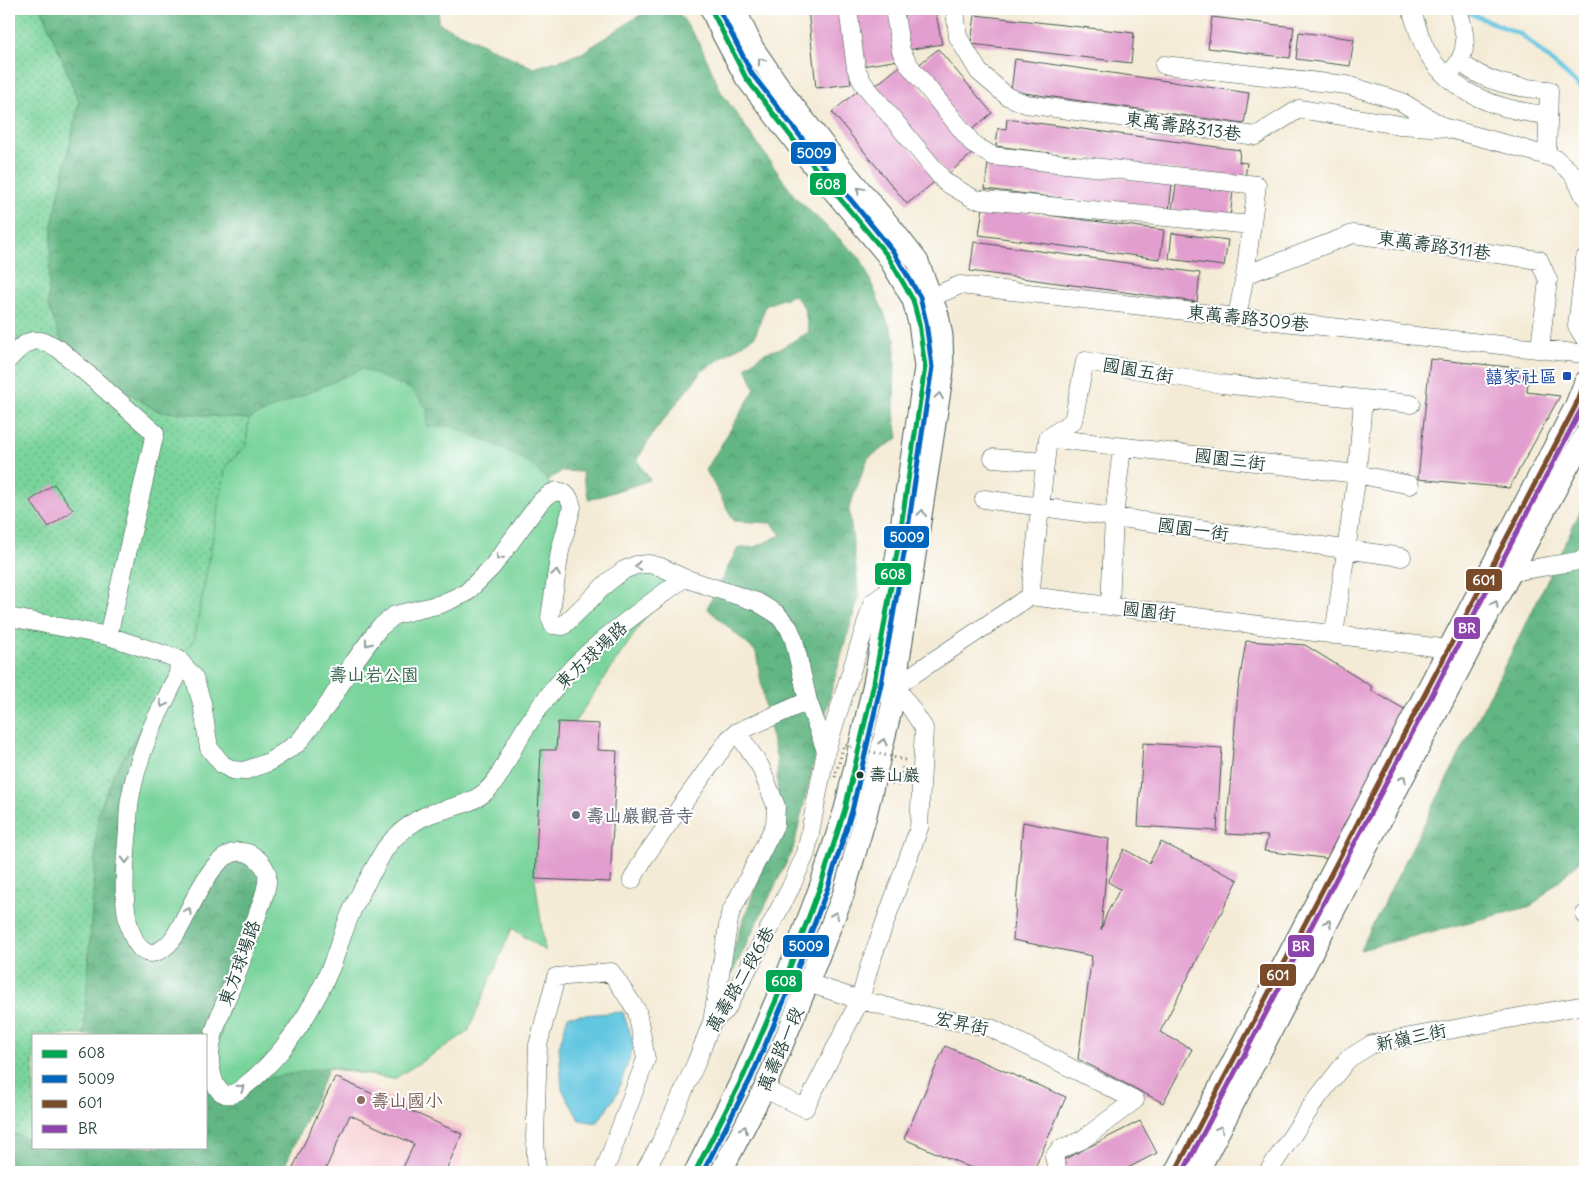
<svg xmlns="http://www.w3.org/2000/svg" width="1594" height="1181" font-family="Delius,'LXGW WenKai TC',sans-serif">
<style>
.built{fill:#f7cfd3}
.grass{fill:url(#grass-dots);stroke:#4c8868}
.forest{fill:url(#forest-crowns);stroke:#407a5c}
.park{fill:#79d49b;stroke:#4c8868}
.water{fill:#62c6e0;stroke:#40828a}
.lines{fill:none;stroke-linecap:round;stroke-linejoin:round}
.stream{stroke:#62c6e0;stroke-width:5}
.building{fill:#e29ece}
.minor-casing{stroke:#3f574c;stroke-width:19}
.major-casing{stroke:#3f574c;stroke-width:23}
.path{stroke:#3f574c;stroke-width:3;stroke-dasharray:1 4;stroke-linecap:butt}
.minor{stroke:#fff;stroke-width:18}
.major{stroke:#fff;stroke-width:21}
.path-bridge{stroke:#3f574c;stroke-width:3;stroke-dasharray:1 4;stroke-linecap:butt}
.bus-1-casing{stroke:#fff;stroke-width:9}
.bus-2-casing{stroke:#fff;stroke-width:9}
.bus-3-casing{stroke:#fff;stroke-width:9}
.bus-4-casing{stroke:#fff;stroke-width:9}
.bus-1{stroke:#00a651;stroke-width:5}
.bus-2{stroke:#0065bd;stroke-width:5}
.bus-3{stroke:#7a4b2a;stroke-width:5}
.bus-4{stroke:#8e44ad;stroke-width:5}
.oneway{stroke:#8f9e9a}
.transit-dot{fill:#1a4fb4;stroke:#fff;stroke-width:2}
.bus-dot{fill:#1f3d34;stroke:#fff;stroke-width:2}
.worship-dot{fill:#6b7280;stroke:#fff;stroke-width:2}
.education-dot{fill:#8d6e63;stroke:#fff;stroke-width:2}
.labels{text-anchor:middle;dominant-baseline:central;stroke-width:4;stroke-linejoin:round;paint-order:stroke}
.bus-label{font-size:17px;fill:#1f3d34;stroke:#fff;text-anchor:start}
.street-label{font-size:18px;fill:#1f3d34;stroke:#fff}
.transit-label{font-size:18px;fill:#164399;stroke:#fff;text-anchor:end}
.park-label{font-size:18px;fill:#36634e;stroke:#fff}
.worship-label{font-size:18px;fill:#5b616d;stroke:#fff;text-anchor:start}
.education-label{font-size:18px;fill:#785e54;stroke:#fff;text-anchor:start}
.line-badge{stroke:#fff;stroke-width:2}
.badge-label{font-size:14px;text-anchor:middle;font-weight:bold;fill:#fff}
</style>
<defs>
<pattern id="grass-dots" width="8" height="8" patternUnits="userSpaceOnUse" patternTransform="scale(1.25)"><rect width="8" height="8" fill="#79d49b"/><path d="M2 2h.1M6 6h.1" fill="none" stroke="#63ad7f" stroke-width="1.8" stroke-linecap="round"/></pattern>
<pattern id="forest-crowns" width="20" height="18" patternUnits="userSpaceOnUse" patternTransform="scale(1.25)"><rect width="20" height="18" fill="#62b683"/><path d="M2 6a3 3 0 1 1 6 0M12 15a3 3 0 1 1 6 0" fill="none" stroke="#50956c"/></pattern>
</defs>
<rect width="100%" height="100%" fill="#fff"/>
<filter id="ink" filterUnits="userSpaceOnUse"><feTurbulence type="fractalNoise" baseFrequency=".02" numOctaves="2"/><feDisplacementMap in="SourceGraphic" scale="10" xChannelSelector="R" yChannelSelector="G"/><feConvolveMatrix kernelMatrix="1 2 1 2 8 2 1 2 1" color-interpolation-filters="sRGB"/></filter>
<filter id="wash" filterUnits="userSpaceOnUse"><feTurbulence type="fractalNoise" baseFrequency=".0096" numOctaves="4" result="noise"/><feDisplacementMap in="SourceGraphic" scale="20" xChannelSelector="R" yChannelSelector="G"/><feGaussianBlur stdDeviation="1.12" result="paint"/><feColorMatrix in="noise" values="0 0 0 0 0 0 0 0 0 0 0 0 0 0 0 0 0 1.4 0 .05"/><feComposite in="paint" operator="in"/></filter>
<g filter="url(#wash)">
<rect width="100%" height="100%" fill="#f4ebd6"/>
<path class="built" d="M334,1072L466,1128L460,1172H288Z"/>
<path class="grass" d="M9,9H42L79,102L52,227L61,339L114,384L158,411L249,419L246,445L226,466L194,641L113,775L98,814L84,1035H34V1141L9,1132Z"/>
<path class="forest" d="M42,9H439L438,23L534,68L582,53L649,9H676L699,42L721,92L795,197L861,259L895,339L894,413L898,438L868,458L849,508L859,596L833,684L793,849L731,976L729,960L778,825L777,759L766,713L756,652L707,608L738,548L755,547L781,535L772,523L734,521L706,470L755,389L746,367L764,353L781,348L809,332L804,307L794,295L766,305L755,336L702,371L654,432L637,460L650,480L589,500L582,472L562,471L536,488L394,1079L329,1068L282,1172H9V1132L34,1141V1147H206V1035H84L98,814L113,775L194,641L226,466L246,445L249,419L158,411L114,384L61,339L48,305L52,227L79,102Z
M1585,501V856L1532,906L1360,950L1526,624Z"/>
<path class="park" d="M362,369L411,389L427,408V427L451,426L501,447L532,465L557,491L569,498L553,625L624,570L675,574L574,723L558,722L556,750H541L535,879L545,951L512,928L468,1032L394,1079L329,1067L251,1081L228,1094L210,1069L263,896V864L229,855L163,949L135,943L130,929V797L178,659L194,641L226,466L246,445L249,419Z"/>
<path class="water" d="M623,1012L634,1045L617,1094L597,1123L579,1120L562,1089L559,1047L568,1016Z"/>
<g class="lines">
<path class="stream" d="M1462,10L1522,35L1585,91"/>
</g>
<g id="blocks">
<path class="building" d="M808,9H843L851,84L816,88Z
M854,9H891L899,60L862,66Z
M899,9H935L942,44L907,50Z
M975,15L1134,33L1131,63L971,44Z
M1212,17L1294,27L1290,58L1208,48Z
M1299,32L1354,39L1350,66L1296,59Z
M938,49L992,113L969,132L916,67Z
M1015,59L1249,93L1244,124L1011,91Z
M901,65L974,152L947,175L874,87Z
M861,88L937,180L907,204L832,112Z
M1007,119L1240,150L1239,162L1247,163L1245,179L996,146L998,128L1006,129Z
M988,162L1172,184L1169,211L985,189Z
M1176,185L1233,191L1230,217L1172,210Z
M983,207L1164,230L1160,259L979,235Z
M1172,233L1228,240L1224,266L1169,259Z
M974,242L1200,273L1197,302L970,271Z
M1430,359L1529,369L1527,392L1560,396L1509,488L1418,479Z
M54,484L73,510L49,527L30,501Z
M1246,641L1305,645L1371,686L1372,691L1408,711L1332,859L1264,851L1268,836L1226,834L1238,690Z
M558,722L599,724L598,750L617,751L610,882L535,879L541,750H556Z
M1143,743L1222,748L1217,831L1138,826Z
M1023,822L1109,839L1101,930L1107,913L1120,889L1108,882L1124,849L1149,863L1161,842L1238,880L1160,1032L1192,1049L1163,1103L1078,1059L1092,956L1013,940Z
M945,1046L1066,1097L1033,1172H981L904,1139Z
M335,1077L462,1134L445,1172H401L414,1144L350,1115L326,1168L336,1172H291Z
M1140,1121L1157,1153L1120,1172H1064L1059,1162Z"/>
</g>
</g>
<g filter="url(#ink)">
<use href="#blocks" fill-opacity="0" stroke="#3f574c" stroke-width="1"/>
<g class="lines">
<g class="minor-casing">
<path id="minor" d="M848,9L856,68L863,83L945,182L974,199L1251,225
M894,9L901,51L909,65L974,145L993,156L1257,185L1245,275L1237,317
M955,9L958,37L979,72L1007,96L1026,104L1256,136L1299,109L1400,125L1446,128L1521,148L1556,159L1573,174L1585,197
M1411,9C1416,23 1420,39 1427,52C1452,95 1502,111 1548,115
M1460,62C1486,83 1516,88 1549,90L1547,156
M1164,65L1347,85L1400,101L1442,126
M1452,71C1471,50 1465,33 1458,9
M1585,258L1577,326L1585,339
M1245,275L1353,234L1539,260L1548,280L1540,348
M918,299L932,297L960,285L1237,317L1585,354
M9,359C26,340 36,334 59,349L155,433L108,636
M1048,438L1357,474L1410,485
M993,458L1045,462
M984,499L1402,557
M1512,572L1578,561L1585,557
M1030,596L1048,438L1073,421L1085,361L1222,384L1411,404
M1110,606L1114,517L1122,447
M9,617L108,636L178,659L194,677L202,703L209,748L222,764L232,770L244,771L269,762L298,743L329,703L354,662L379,628L395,615L441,604L466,593L492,567L541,501L550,494L557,491L564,493L569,498L572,507L560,551L550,617L553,625L563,626L608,582L624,570L636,565L649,564L661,567L684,578L757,602L777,614L789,628L794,640L808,701L826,751
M1334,635L1357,474L1363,399
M178,659C178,664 179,669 178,673C177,678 174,682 172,686C165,702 156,717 150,732C142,752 135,773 131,794C128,806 128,819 128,830C125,862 119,917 137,944C147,960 162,952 172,940C189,919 211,841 248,853C257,857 265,865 267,874C269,887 261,903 257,916C250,934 244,952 238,971C227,1000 203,1042 212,1074C216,1092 225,1101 241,1089C282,1058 311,1013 331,967C338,949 343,931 351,913C356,900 364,887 371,874C376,866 380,857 385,849C395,835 414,820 430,814C448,808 469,805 484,793C500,780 506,761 515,745C526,726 538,708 552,691C589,645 638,613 684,578
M885,684L896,686L1030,596L1449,649
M632,880L644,858L729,739L737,732L808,701
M1585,915V914
M808,983L860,1000L917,1014L991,1028L1135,1100L1082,1140L1059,1150L1054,1157L1058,1172
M712,1022L730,914L775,825L776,806L760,766L737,732
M764,1089L805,1108L860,1000L870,964L919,828L924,728L896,686
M537,1172L535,1138L538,1045L556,977L611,972L637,1011L646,1059L604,1172
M644,1172L659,1146L696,1063L712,1022L726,1010L790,889L806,853L826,751L873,602L889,591L898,593
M1268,1172L1315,1101L1348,1059L1372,1044L1585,1005"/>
</g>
<g class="major-casing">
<path id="major" d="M695,1172L744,1075L788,972L820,887L845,809L874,683L898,547L925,367L919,323L913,300L887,255L826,182L746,78L720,29L711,9
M721,1172L764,1089L808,983L843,895L865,819L892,706L943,371L942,336L938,315L918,262L891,227L841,167L788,99L753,48L735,9
M1175,1172L1575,407L1585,382
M1198,1172L1470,649L1585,435"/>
</g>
<path class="path" d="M892,784L900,785L903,766"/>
<use href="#minor" class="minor"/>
<use href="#major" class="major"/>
<path class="path-bridge" d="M835,777L844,745L905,760"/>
<g class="bus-1-casing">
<path id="bus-1" d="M695,1172L744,1075L788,972L820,887L845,809L874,683L898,547L925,367L919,323L913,300L887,255L826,182L746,78L711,9"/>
</g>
<g class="bus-2-casing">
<path id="bus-2" d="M703,1172L751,1078L795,975L827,890L852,811L881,684L905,548L932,367L926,322L920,297L893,251L832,177L752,74L719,9"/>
</g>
<g class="bus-3-casing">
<path id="bus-3" d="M1175,1172L1575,407L1585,382"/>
</g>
<g class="bus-4-casing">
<path id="bus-4" d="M1183,1172L1585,402"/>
</g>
<use href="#bus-1" class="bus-1"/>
<use href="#bus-2" class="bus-2"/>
<use href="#bus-3" class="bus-3"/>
<use href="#bus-4" class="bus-4"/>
</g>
<defs><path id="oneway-chevron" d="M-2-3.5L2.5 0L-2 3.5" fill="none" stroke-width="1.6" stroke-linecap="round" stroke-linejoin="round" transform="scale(1.25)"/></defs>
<g class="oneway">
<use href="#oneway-chevron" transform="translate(761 61) rotate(-125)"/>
<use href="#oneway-chevron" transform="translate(860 190) rotate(-130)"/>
<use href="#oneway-chevron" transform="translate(939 396) rotate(-82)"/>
<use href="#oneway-chevron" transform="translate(922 513) rotate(-82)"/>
<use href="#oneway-chevron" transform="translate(499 557) rotate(126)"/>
<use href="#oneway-chevron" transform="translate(638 566) rotate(169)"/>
<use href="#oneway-chevron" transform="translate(556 573) rotate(-81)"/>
<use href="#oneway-chevron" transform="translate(1495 604) rotate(-62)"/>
<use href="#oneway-chevron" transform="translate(368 643) rotate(126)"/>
<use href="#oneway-chevron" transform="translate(163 704) rotate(116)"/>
<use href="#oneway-chevron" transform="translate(883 742) rotate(-76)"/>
<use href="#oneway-chevron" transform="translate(1403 779) rotate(-62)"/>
<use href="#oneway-chevron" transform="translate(126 860) rotate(91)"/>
<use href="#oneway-chevron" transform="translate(188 911) rotate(-63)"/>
<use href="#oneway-chevron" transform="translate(835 915) rotate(-68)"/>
<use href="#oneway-chevron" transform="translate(1328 923) rotate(-62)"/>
<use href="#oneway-chevron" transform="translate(241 1088) rotate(-34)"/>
<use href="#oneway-chevron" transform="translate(744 1129) rotate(-63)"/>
<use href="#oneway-chevron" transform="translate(1220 1129) rotate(-62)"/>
</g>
</g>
<rect class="transit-dot" x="1562" y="371" width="10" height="10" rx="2.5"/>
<circle class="bus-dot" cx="860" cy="775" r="4.5"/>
<circle class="worship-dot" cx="576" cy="815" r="5"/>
<circle class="education-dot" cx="361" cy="1100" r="5"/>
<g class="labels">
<g class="bus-label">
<text x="869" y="775">壽山巖</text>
</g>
<g class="street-label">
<text transform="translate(1183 126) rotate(8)">東萬壽路313巷</text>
<text transform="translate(1434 245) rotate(8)">東萬壽路311巷</text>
<text transform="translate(1248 318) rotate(6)">東萬壽路309巷</text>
<text transform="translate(1138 370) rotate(10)">國園五街</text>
<text transform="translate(1230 459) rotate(7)">國園三街</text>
<text transform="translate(1193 529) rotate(8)">國園一街</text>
<text transform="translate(1149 611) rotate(7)">國園街</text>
<text transform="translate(591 655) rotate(-43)">東方球場路</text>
<text transform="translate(239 963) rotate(-70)">東方球場路</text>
<text transform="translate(740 979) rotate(-60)">萬壽路二段6巷</text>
<text transform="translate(962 1023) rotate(12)">宏昇街</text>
<text transform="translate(1411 1037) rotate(-12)">新嶺三街</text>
<text transform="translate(780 1049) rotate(-67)">萬壽路一段</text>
</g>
<g class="transit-label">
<text x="1557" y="376">囍家社區</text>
</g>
<g class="park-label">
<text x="374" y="674">壽山岩公園</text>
</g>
<g class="worship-label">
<text x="586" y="815">壽山巖觀音寺</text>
</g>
<g class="education-label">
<text x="371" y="1100">壽山國小</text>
</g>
</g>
<g class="line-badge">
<rect x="790" y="141" width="47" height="24" rx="5" fill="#0065bd"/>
<rect x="809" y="172" width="38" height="24" rx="5" fill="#00a651"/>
<rect x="883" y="525" width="47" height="24" rx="5" fill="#0065bd"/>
<rect x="874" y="562" width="38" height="24" rx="5" fill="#00a651"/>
<rect x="1465" y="568" width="38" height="24" rx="5" fill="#7a4b2a"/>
<rect x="1453" y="616" width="28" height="24" rx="5" fill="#8e44ad"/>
<rect x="782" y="934" width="48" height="24" rx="5" fill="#0065bd"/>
<rect x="1287" y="934" width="28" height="24" rx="5" fill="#8e44ad"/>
<rect x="1259" y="963" width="38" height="24" rx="5" fill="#7a4b2a"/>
<rect x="765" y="969" width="38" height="24" rx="5" fill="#00a651"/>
</g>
<g class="badge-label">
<text x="814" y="158">5009</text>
<text x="828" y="189">608</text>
<text x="907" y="542">5009</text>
<text x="893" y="579">608</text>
<text x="1484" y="585">601</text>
<text x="1467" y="633">BR</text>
<text x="806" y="951">5009</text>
<text x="1301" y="951">BR</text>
<text x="1278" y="980">601</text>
<text x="784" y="986">608</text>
</g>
<rect width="1594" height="1181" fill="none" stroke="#fff" stroke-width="30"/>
<rect x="32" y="1034" width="175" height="115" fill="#ffffff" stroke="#a5b1ae"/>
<rect x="42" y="1050" width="25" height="8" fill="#00a651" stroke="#a5b1ae"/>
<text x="78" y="1058" font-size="15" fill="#1f3d34">608</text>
<rect x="42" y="1075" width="25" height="8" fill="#0065bd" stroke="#a5b1ae"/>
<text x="78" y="1084" font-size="15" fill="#1f3d34">5009</text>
<rect x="42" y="1100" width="25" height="8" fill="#7a4b2a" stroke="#a5b1ae"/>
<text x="78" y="1108" font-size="15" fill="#1f3d34">601</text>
<rect x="42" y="1125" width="25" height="8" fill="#8e44ad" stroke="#a5b1ae"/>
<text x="78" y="1134" font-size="15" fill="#1f3d34">BR</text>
</svg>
